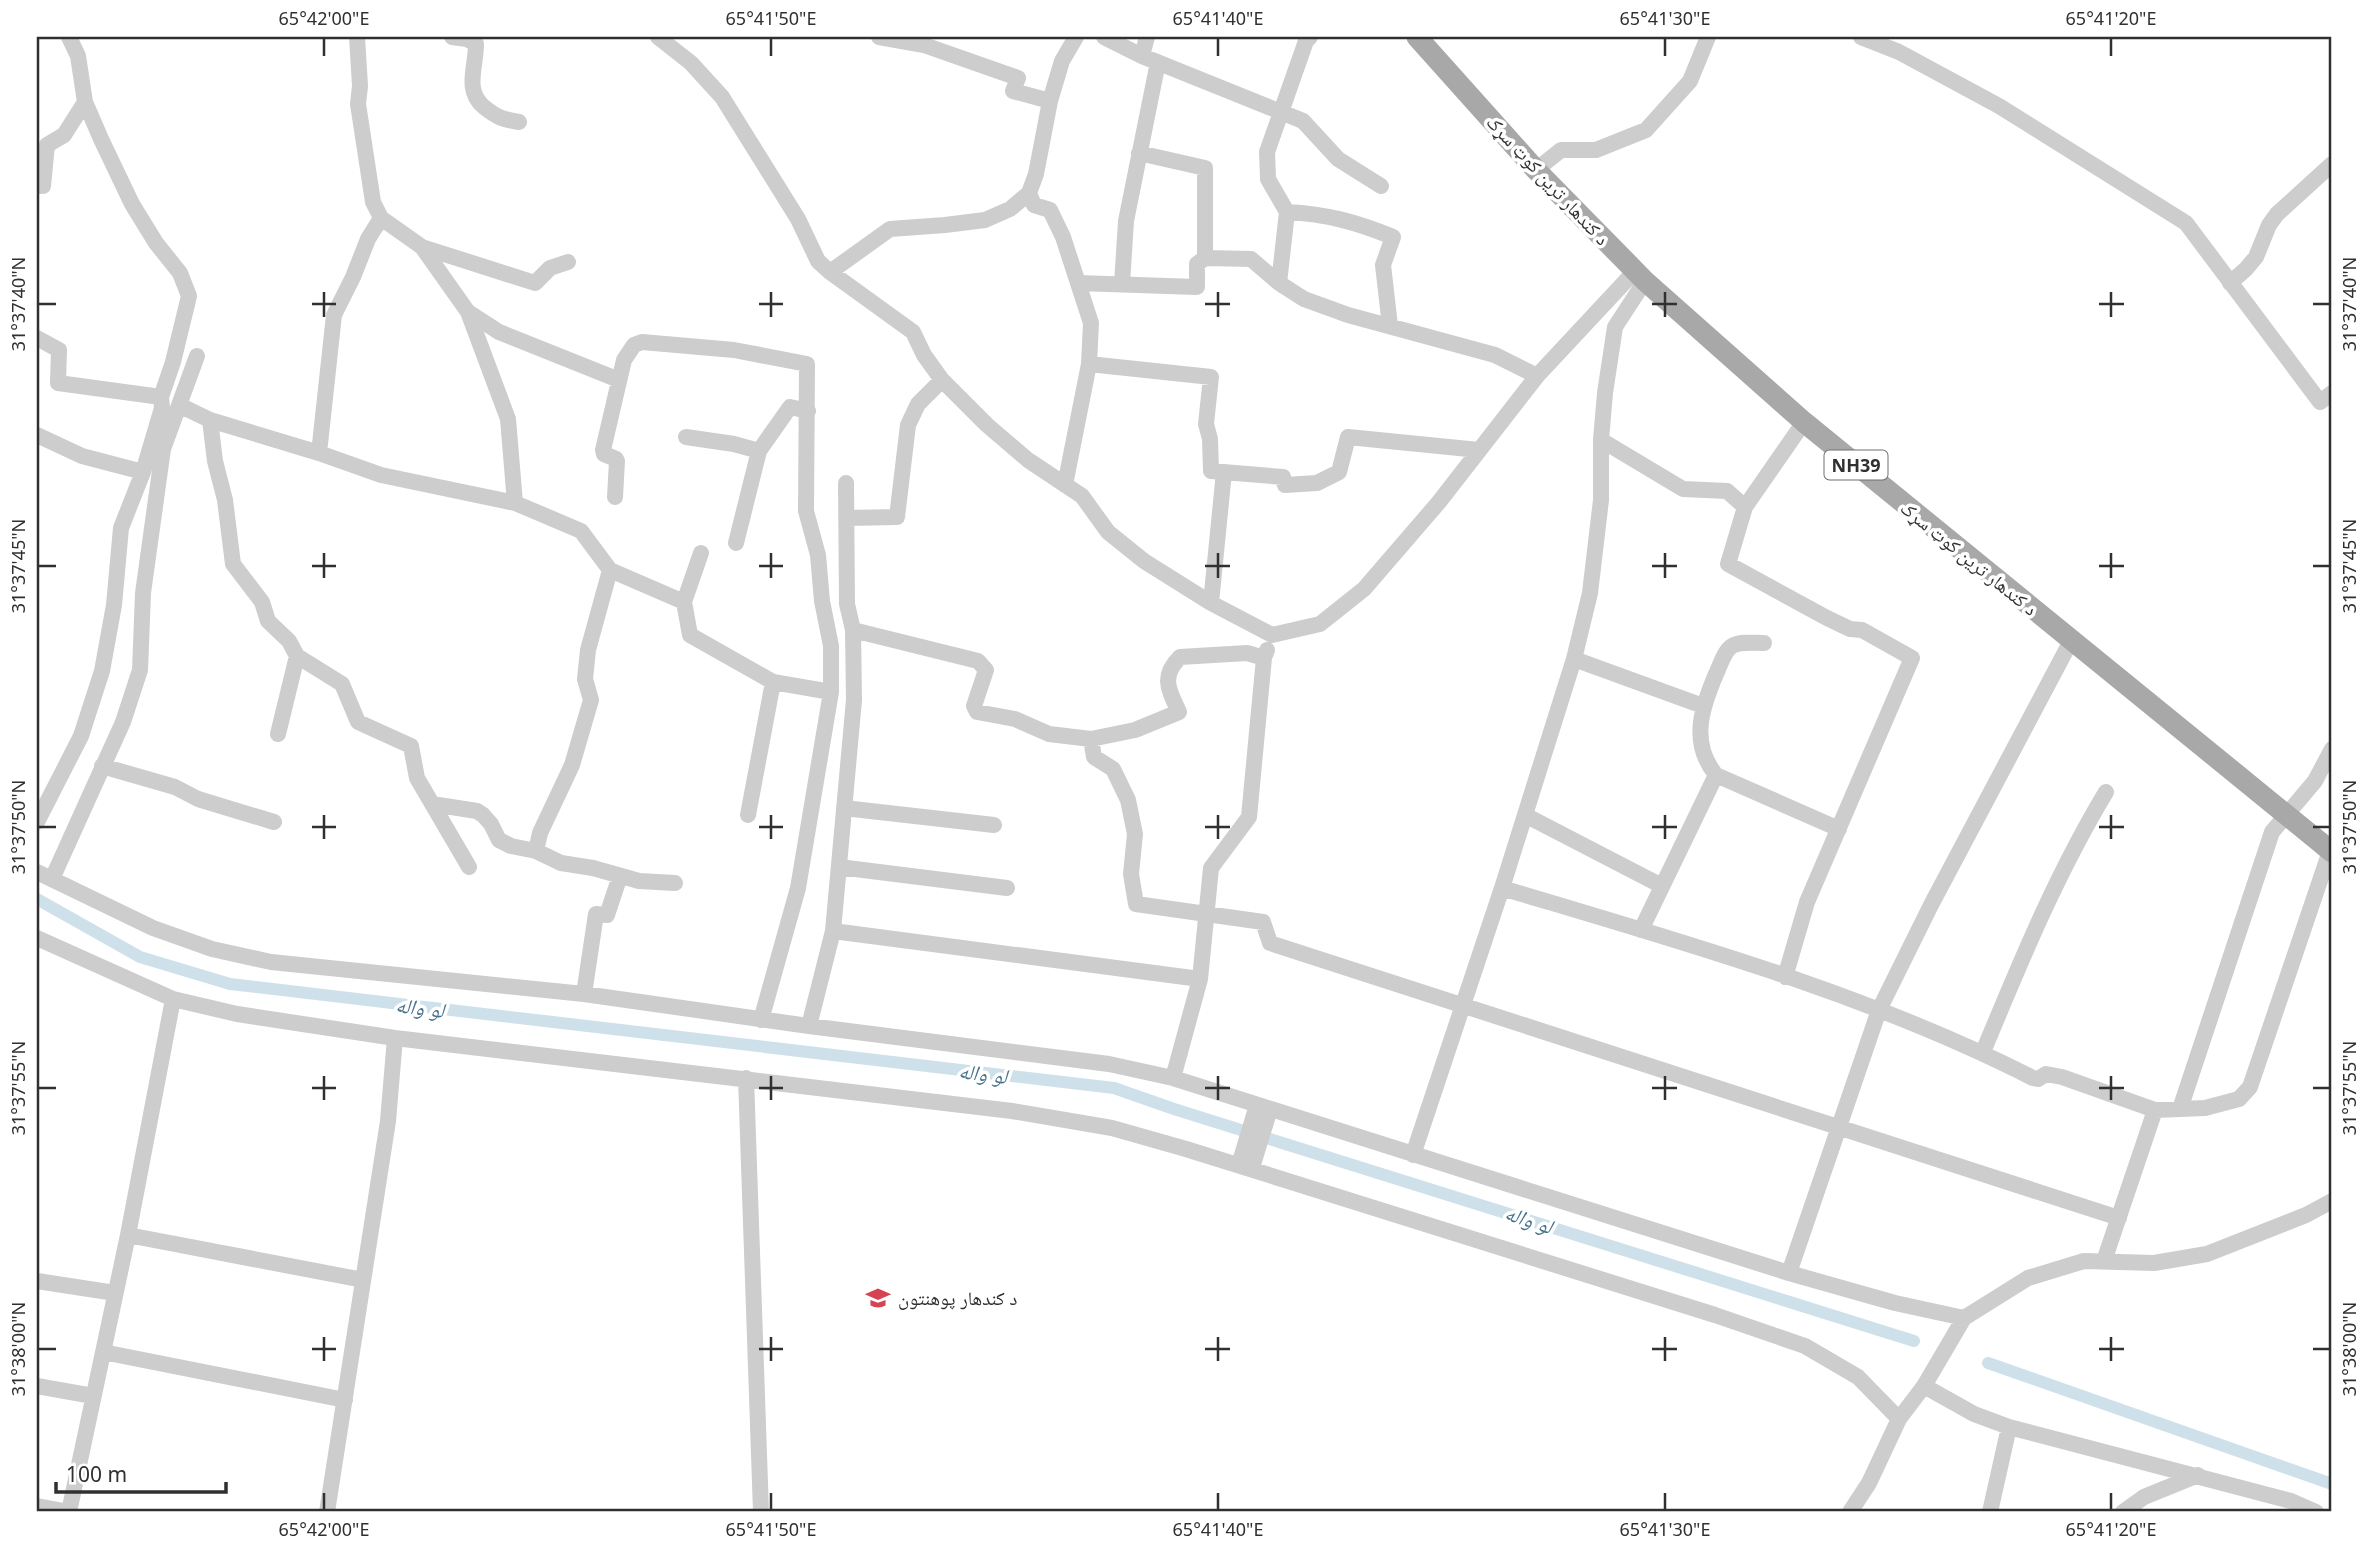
<svg xmlns="http://www.w3.org/2000/svg" width="2369" height="1549" font-family="'Noto Sans','Noto Naskh Arabic',sans-serif">
<style>
.lines{fill:none;stroke-linecap:round;stroke-linejoin:round}
.canal{stroke:#cee0ea;stroke-width:12}
.minor{stroke:#cdcdcd;stroke-width:16}
.major{stroke:#a8a8a8;stroke-width:21}
.ticks{fill:none;stroke:#303030;stroke-width:2.5}
.labels{text-anchor:middle;dominant-baseline:central;stroke-width:7;stroke-linejoin:round;paint-order:stroke}
.shield{fill:#fff;stroke:#6e6e6e;stroke-width:2}
.shield-label{font-size:18px;font-weight:bold;fill:#303030}
.street-label{font-size:19px;fill:#303030;stroke:#fff}
.poi-label{font-size:19px;fill:#303030;stroke:#fff;text-anchor:start}
.water-label{font-size:21px;font-style:italic;fill:#45728c;stroke:#fff}
.neatline{fill:none;stroke:#303030;stroke-width:2.5}
.ticks-label{font-size:18px;text-anchor:middle;fill:#303030}
</style>
<rect width="100%" height="100%" fill="#fff"/>
<g class="lines">
<path class="canal" d="M37,899L140,957L230,984L1114,1088L1174,1109L1914,1341
M1988,1363L2332,1484"/>
<path class="minor" d="M357,37L360,86L358,104L373,202L381,218L422,247L468,312L499,332L619,380
M452,37L467,39L476,44C476,68 464,90 484,107C498,118 502,119 519,122
M658,37L691,63L722,97L798,219L818,261L830,272L913,332L924,355L942,380L987,425L1028,460L1082,496L1108,532L1144,561L1211,603L1272,635L1320,624L1364,589L1439,502L1537,376L1635,271
M879,37L924,45L1018,78L1013,91L1050,101
M1104,37L1142,56L1303,121L1338,159L1381,186
M1861,37L1899,52L1999,106L2186,223L2320,402L2332,393
M1142,56L1147,37
M1139,153L1205,168V258
M1536,170L1561,150H1596L1646,130L1690,81L1708,37
M37,186H43L47,145L64,135L85,102
M1029,193L1034,205L1050,210L1063,237L1091,323L1089,364L1065,485
M1287,212C1327,214 1356,222 1393,237L1383,265L1390,326
M422,247L535,283L550,268L568,262
M830,272L890,229L945,225L985,220L1010,209L1029,193L1036,174L1050,101L1062,61L1076,37
M1078,283L1197,287V264L1205,258L1251,259L1279,283L1304,299L1348,315L1495,355L1537,376
M1279,283L1287,212L1268,179L1267,152L1306,41L1310,37
M2230,283L2246,269L2256,257L2269,225L2277,214L2332,164
M1122,284L1126,221L1158,62
M468,312L508,419L515,503
M37,338L59,350L58,383L161,397
M1089,364L1211,377L1206,424L1210,439L1211,471L1283,477L1285,485L1317,483L1339,472L1348,437L1479,450
M181,406L210,420L319,453L381,475L515,503L581,531L610,570L684,602L690,635L773,682L831,692
M210,420L215,461L225,500L233,564L262,602L268,621L289,641L297,656L342,684L358,722L411,746L417,778L469,867
M37,435L82,456L143,472
M686,437L734,444L759,451
M1601,440L1683,489L1727,491L1745,507
M319,453L334,315L353,277L368,239L381,218
M615,497L617,461L616,459L604,454L603,450L624,360L634,345L642,342L734,350L807,364L806,511L818,555L822,601L831,646V692L798,888L761,1020
M847,518L897,517L908,425L918,404L942,380
M736,543L759,451L790,407L808,411
M684,602L701,553
M1211,603L1224,472
M853,630L978,661L986,670L974,706L977,712L1015,719L1049,734L1091,739L1135,730L1179,712C1169,690 1160,677 1180,657L1247,653L1264,658
M1764,643C1755,643 1740,641 1732,646C1724,651 1720,666 1716,674C1701,709 1690,743 1716,775L1839,829
M1574,659L1703,706
M278,734L297,656
M1091,739L1094,757L1113,769L1128,800L1135,834L1131,874L1136,904L1263,922L1270,943L2119,1218
M102,766L175,787L198,799L274,822
M432,804L477,811L483,815L491,824L499,840L511,846L536,851L561,863L593,868L639,881L675,883
M844,808L994,825
M748,815L773,682
M1525,815L1662,886
M37,822L81,736L102,671L114,605L121,528L143,472L162,408L161,397L173,362L189,296L180,273L156,243L132,204L101,139L85,102L78,56L69,37
M536,851L540,833L572,765L591,700L585,679L588,650L610,570
M839,867L1007,888
M37,872L153,928L212,949L271,962L584,994L809,1026L1109,1064L1173,1078L1789,1273L1895,1303L1964,1318
M52,879L123,722L140,670L143,593L163,449L197,356
M1502,888C1682,942 1866,993 2033,1078L2038,1079L2046,1074L2062,1077L2155,1110
M1641,930L1716,775
M833,931L1200,979
M37,938L173,999L237,1014L395,1038L1012,1111L1112,1128L1186,1149L1715,1315L1805,1346L1858,1377L1899,1419
M1785,977L1807,902L1912,658L1862,630L1850,629L1827,618L1728,564L1745,507L1804,422
M584,994L596,914L607,915L620,876
M809,1026L833,931L854,700L853,630L847,604L846,483
M1983,1052C2020,963 2056,875 2106,792
M746,1078L761,1512
M1173,1078L1200,979L1211,868L1249,817L1264,658L1267,650
M2180,1109L2272,832L2315,781L2332,749
M1413,1155L1502,888L1574,659L1590,593L1601,500V440L1605,393L1615,327L1645,281
M1239,1165L1257,1105
M1252,1168L1270,1109
M128,1235L363,1280
M2104,1261L2155,1110L2205,1108L2239,1099L2250,1087L2330,851
M1789,1273L1879,1010L1931,905L2071,641
M37,1281L115,1293
M103,1352L345,1400
M37,1386L93,1396
M1924,1386L1974,1414L2009,1427L2291,1501L2316,1512
M37,1506L69,1512
M69,1512L128,1235L173,999
M327,1512L388,1121L395,1038
M1850,1512L1869,1483L1899,1419L1924,1386L1964,1318L2028,1278L2084,1261L2154,1263L2207,1254L2306,1215L2332,1201
M1990,1512L2009,1427
M2123,1512L2144,1497L2198,1475"/>
<path class="major" d="M1417,37L1536,170L1645,281L1804,422L2332,852"/>
</g>
<path class="ticks" d="M324,38V56M771,38V56M1218,38V56M1665,38V56M2111,38V56M324,292V317M771,292V317M1218,292V317M1665,292V317M2111,292V317M38,304H56M312,304H336M759,304H783M1205,304H1230M1652,304H1677M2099,304H2124M2313,304H2330M324,553V578M771,553V578M1218,553V578M1665,553V578M2111,553V578M38,566H56M312,566H336M759,566H783M1205,566H1230M1652,566H1677M2099,566H2124M2313,566H2330M324,815V839M771,815V839M1218,815V839M1665,815V839M2111,815V839M38,827H56M312,827H336M759,827H783M1205,827H1230M1652,827H1677M2099,827H2124M2313,827H2330M324,1076V1100M771,1076V1100M1218,1076V1100M1665,1076V1100M2111,1076V1100M38,1088H56M312,1088H336M759,1088H783M1205,1088H1230M1652,1088H1677M2099,1088H2124M2313,1088H2330M324,1337V1361M771,1337V1361M1218,1337V1361M1665,1337V1361M2111,1337V1361M38,1349H56M312,1349H336M759,1349H783M1205,1349H1230M1652,1349H1677M2099,1349H2124M2313,1349H2330M324,1493V1510M771,1493V1510M1218,1493V1510M1665,1493V1510M2111,1493V1510"/>
<defs>
<g id="university-bare" transform="scale(1.89)"><path d="M0-5L7-2L0 1L-7-2ZM-4 1L0 2.5L4 1V4Q0 6-4 4Z" fill="#d64452" stroke="#fff" stroke-width="2.5" paint-order="stroke"/></g>
</defs>
<g fill-rule="evenodd">
<use href="#university-bare" x="878" y="1298"/>
</g>
<g class="labels">
<rect class="shield" x="1824.5" y="450.5" width="63" height="29" rx="5"/>
<g class="shield-label">
<text x="1856" y="465">NH39</text>
</g>
<g class="street-label">
<text transform="translate(1548 180) rotate(47)">د کندهار ترين کوټ سړک</text>
<text transform="translate(1969 558) rotate(39)">د کندهار ترين کوټ سړک</text>
</g>
<g class="poi-label">
<text x="898" y="1298">د کندهار پوهنتون</text>
</g>
<g class="water-label">
<text transform="translate(420 1007) rotate(7)">لو واله</text>
<text transform="translate(983 1073) rotate(7)">لو واله</text>
<text transform="translate(1529 1219) rotate(18)">لو واله</text>
</g>
</g>
<rect width="2369" height="1549" fill="none" stroke="#ffffff" stroke-width="77"/>
<path d="M56 1482v10h170v-10" fill="none" stroke="#303030" stroke-width="3.5"/>
<text x="66" y="1482" font-size="21" fill="#303030" stroke="#ffffff" stroke-width="5" paint-order="stroke">100 m</text>
<rect x="38" y="38" width="2292" height="1472" class="neatline"/>
<g class="ticks-label">
<text x="324" y="25">65°42'00"E</text>
<text x="771" y="25">65°41'50"E</text>
<text x="1218" y="25">65°41'40"E</text>
<text x="1665" y="25">65°41'30"E</text>
<text x="2111" y="25">65°41'20"E</text>
<text transform="translate(2350 304) rotate(-90)" y="6">31°37'40"N</text>
<text transform="translate(19 304) rotate(-90)" y="6">31°37'40"N</text>
<text transform="translate(2350 566) rotate(-90)" y="6">31°37'45"N</text>
<text transform="translate(19 566) rotate(-90)" y="6">31°37'45"N</text>
<text transform="translate(2350 827) rotate(-90)" y="6">31°37'50"N</text>
<text transform="translate(19 827) rotate(-90)" y="6">31°37'50"N</text>
<text transform="translate(2350 1088) rotate(-90)" y="6">31°37'55"N</text>
<text transform="translate(19 1088) rotate(-90)" y="6">31°37'55"N</text>
<text transform="translate(2350 1349) rotate(-90)" y="6">31°38'00"N</text>
<text transform="translate(19 1349) rotate(-90)" y="6">31°38'00"N</text>
<text x="324" y="1536">65°42'00"E</text>
<text x="771" y="1536">65°41'50"E</text>
<text x="1218" y="1536">65°41'40"E</text>
<text x="1665" y="1536">65°41'30"E</text>
<text x="2111" y="1536">65°41'20"E</text>
</g>
</svg>
